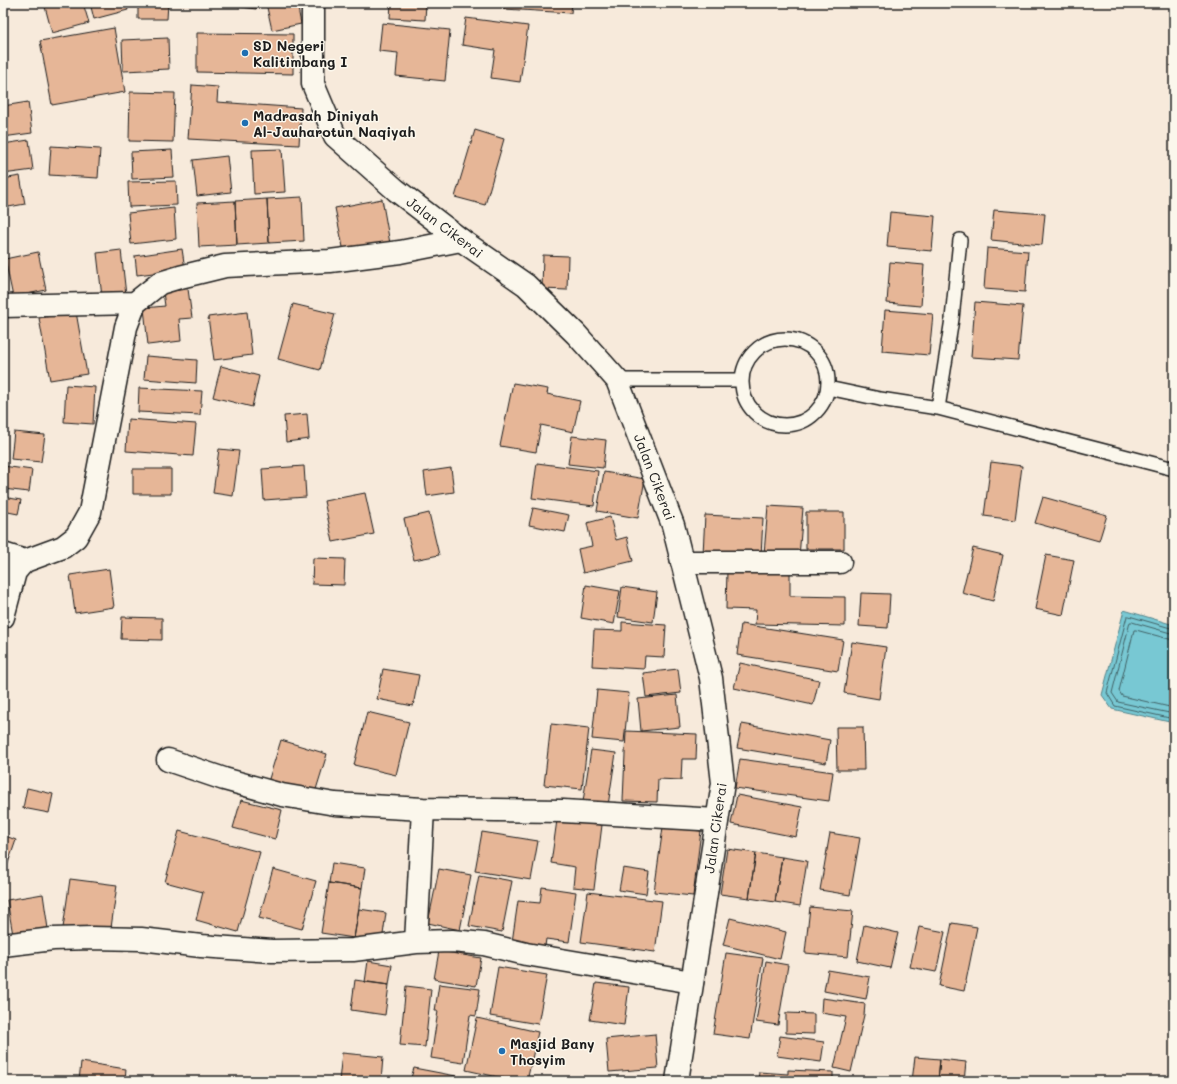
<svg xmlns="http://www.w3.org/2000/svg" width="1177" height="1084" font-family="Mali,sans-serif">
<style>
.water{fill:#78c8d3;stroke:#53838a}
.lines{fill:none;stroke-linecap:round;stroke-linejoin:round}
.shore{stroke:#416165;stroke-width:1}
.building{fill:#e6b697;stroke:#1c1c1c}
.lane-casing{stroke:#1c1c1c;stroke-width:16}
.street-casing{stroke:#1c1c1c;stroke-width:25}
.secondary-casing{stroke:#1c1c1c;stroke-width:25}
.lane{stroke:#fbf7ec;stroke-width:13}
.street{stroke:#fbf7ec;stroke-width:22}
.secondary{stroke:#fbf7ec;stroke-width:22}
.poi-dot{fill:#1f6fb2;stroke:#fbf7ec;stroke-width:1.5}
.labels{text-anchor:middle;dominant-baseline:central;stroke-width:3;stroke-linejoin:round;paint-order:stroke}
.poi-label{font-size:14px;font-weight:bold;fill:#1c1c1c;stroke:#fbf7ec;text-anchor:start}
.street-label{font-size:14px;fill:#1c1c1c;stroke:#fbf7ec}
</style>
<rect width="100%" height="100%" fill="#f7eadb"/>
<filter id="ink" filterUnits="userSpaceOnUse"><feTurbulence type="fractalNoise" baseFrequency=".025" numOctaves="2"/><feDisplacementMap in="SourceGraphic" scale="8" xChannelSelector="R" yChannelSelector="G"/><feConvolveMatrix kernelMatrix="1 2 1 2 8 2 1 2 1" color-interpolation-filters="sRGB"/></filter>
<g filter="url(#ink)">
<path class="water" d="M1124,610L1174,625V723L1112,709L1102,695Z"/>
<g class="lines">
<path class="shore" d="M1174,629L1129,616H1127L1107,693L1115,706L1174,719
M1174,634L1132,622H1130L1112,693L1118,702L1174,714
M1174,640L1169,639L1136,630H1134L1119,691L1122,696L1174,708"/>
</g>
<path class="building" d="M44,3H83L89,23L52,33Z
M90,3H126L128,10L94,19Z
M138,3H168L167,19H138Z
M212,3H257L256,9Z
M266,3H297L301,24L272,30Z
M391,3H426L425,20L390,18Z
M504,3H572L571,13L504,9Z
M466,18L528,26L520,82L491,78L495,50L462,45Z
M382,23L450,30L445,81L396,76L398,53L379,51Z
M114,28L125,92L52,105L40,41Z
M197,33L293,34V74L197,72Z
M168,38L169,69L123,71L122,40Z
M192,85L218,87L217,102L301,108L299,145L188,139Z
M130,92L175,93L173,142L129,141Z
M28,102L32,133L3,137V106Z
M475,130L504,139L485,205L455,197Z
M29,140L33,170L3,174V144Z
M51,146L100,149L98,178L49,175Z
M282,149L285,192L254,194L252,150Z
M172,150L174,177L132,179L131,152Z
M227,156L231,192L197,196L193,160Z
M20,176L25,204L3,208V179Z
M176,181L177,205L129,207L128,182Z
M302,197L304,241L269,243L267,199Z
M267,199L269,243L237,245L235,201Z
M382,199L391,249L345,257L335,208Z
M235,201L237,245L199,247L197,203Z
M174,208L176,239L131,244L128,213Z
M994,210L1045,214L1042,245L991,240Z
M890,212L935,216L932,251L887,247Z
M987,248L1028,251L1025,292L984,289Z
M182,249L185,269L137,275L135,256Z
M121,250L126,295L102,297L97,253Z
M38,252L46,290L13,297L5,259Z
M543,255L568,256L567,290L542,289Z
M890,262L924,265L921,306L887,303Z
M188,289L192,318L179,319L181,341L148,345L144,308L165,306L163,292Z
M975,302L1023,306L1018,360L971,357Z
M293,304L335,314L320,370L278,359Z
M885,310L933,314L929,355L882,351Z
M76,312L87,374L50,380L39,318Z
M247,312L252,355L214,360L208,317Z
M146,356L197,360L196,383L144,379Z
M221,366L259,376L252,407L213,397Z
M513,383L548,389L547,394L580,401L573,432L541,425L536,452L500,446Z
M66,385L95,387L93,424L64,422Z
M139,388L202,391L200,415L138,412Z
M307,414L309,439L286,442L284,416Z
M128,419L196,424L193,456L126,451Z
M14,432L45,435L41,462L11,459Z
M572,436L606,440L603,468L568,464Z
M219,449L239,451L233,496L213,493Z
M991,462L1022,466L1015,520L984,516Z
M537,463L598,471L594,506L532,498Z
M3,466L32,470L29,492L3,489Z
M304,466L306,497L264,500L262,469Z
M451,468L454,492L427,496L424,472Z
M133,469H171V494H133Z
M604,472L645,479L638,518L597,511Z
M365,493L374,534L333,542L324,501Z
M3,497L21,500L18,514L3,511Z
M1043,497L1107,515L1099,541L1035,523Z
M768,506L803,508L799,557L764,554Z
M533,508L569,515L565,532L529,525Z
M806,512H844V549H806Z
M429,513L439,555L414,560L404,519Z
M705,515L763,518L761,556L703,554Z
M610,517L616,540L627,537L633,561L583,573L578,549L592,546L587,523Z
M973,548L1003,555L993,601L962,593Z
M1046,555L1074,560L1063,615L1035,609Z
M313,558L345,559L344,585L312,584Z
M109,569L114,607L75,613L70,575Z
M727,571L790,572V596L845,597V626L755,624L756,610L726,609Z
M586,585L620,591L614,624L581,618Z
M622,587L657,592L653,622L618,617Z
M861,593L890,594L888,628L859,626Z
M122,617L162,618V640L121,639Z
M622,622L666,625L664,657L645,656L644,669L592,666L594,630L622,631Z
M741,624L843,640L838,671L737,655Z
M852,642L886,647L879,699L844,693Z
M740,663L819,680L813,705L734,688Z
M383,669L419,675L413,706L377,699Z
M678,669L681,693L646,697L643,673Z
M597,690L629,693L624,742L592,739Z
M677,695L680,727L641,731L638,699Z
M367,712L409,722L396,775L354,765Z
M551,724L589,728L582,789L544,785Z
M742,724L830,740L826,763L737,748Z
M836,727H863L864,770H837Z
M626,731L697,734L696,759H682L681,780L658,779L657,802L623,801Z
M281,740L327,754L314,796L268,782Z
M591,750L616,753L607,812L582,808Z
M740,759L833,772L829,801L735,788Z
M27,788L53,794L49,813L23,808Z
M737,795L802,807L796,837L731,824Z
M241,800L282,810L275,839L233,828Z
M557,820L602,825L594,889L573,887L575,867L551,863Z
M663,827L701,831L693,896L654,892Z
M179,831L260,852L238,932L196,920L203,892L165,882Z
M482,832L538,841L531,880L475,871Z
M830,833L860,838L850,895L820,890Z
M3,835L16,840L5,872L3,871Z
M727,849L756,853L749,898L720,894Z
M756,853L782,857L775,902L749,898Z
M782,857L807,861L800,906L775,902Z
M332,863L365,868L362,888L329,883Z
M623,868L649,872L646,894L619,890Z
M273,869L316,881L302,929L259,918Z
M439,869L471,875L460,930L428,923Z
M479,875L512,881L502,932L469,926Z
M70,879L117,885L110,935L63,928Z
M329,883L362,888L354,938L321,933Z
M542,887L576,892L569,942L546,939L545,946L512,942L518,901L540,903Z
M588,892L662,901L655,952L581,942Z
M43,894L48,929L13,935L7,900Z
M810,907L853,911L848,957L805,953Z
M359,909L386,913L382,942L354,938Z
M730,918L786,932L780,959L723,945Z
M952,923L977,927L964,991L939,986Z
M864,925L898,933L890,968L857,961Z
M919,927L945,932L936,972L910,967Z
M439,951L481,958L476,986L434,979Z
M726,953L763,958L750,1039L713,1034Z
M368,961L392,965L389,985L365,982Z
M766,961L788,965L778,1025L756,1022Z
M498,967L547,975L538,1024L490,1016Z
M828,970L870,977L866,999L824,991Z
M355,980L389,985L385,1015L351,1010Z
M596,983L629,987L624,1025L590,1020Z
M439,984L480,989L476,1016L470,1015L463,1063L431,1058L438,1011H435Z
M406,986L431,989L425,1047L400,1045Z
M822,998L865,1004L864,1015L851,1072L834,1068L846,1017L821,1013Z
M786,1013L814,1014V1034L786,1033Z
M477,1018L538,1032L527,1081H516L466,1070Z
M655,1034L658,1068L609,1072L606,1039Z
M780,1036L824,1042L821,1062L777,1056Z
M342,1053L383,1057L381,1081H339Z
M915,1057L940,1059L938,1081H912Z
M940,1059L966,1062L964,1081H938Z
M81,1062L126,1069L125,1081H79Z
M414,1068L482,1081H410Z
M788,1070L833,1072V1081H758L759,1072L788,1074Z"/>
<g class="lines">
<g class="lane-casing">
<path id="lane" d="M742 382a43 43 0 1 1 86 0a43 43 0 1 1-86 0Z
M617,380H740
M828,388L880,399L938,408L1174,469
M938,408L952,319L960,240"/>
</g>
<g class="street-casing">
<path id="street" d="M3,306L135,303
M3,554L25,561
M682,562H840
M3,617L15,572L20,566L25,561L63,547L76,537L90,512L126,327L135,303L160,283L180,277L225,266L330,261L400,252L461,240
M168,760L224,779L282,795L335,804L423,809L563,811L717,820
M416,942L423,809
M3,945L53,939L92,938L141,939L201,946L272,951L353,950L416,942L452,941L484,944L526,954L692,982"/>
</g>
<g class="secondary-casing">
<path id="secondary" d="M313,3V84L335,136L396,190L461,240L526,285L576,334L617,380L673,525L711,678L723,783L677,1081"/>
</g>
<use href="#lane" class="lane"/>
<use href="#street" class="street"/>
<use href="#secondary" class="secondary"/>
</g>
</g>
<g class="poi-dot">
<circle cx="245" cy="53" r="4"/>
<circle cx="245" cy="123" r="4"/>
<circle cx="502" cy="1051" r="4"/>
</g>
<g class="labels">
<g class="poi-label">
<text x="253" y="45">SD Negeri<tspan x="253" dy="16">Kalitimbang I</tspan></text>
<text x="253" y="115">Madrasah Diniyah<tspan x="253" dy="16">Al-Jauharotun Naqiyah</tspan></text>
<text x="510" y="1043">Masjid Bany<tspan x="510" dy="16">Thosyim</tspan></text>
</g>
<g class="street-label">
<text transform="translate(445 227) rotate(37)">Jalan Cikerai</text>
<text transform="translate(655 477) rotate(69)">Jalan Cikerai</text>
<text transform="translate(715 828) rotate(-82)">Jalan Cikerai</text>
</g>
</g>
<rect width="1177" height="1084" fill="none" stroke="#fbf7ec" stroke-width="16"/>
<rect x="8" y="8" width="1161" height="1068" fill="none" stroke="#1c1c1c" stroke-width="1.5" filter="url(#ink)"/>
</svg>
